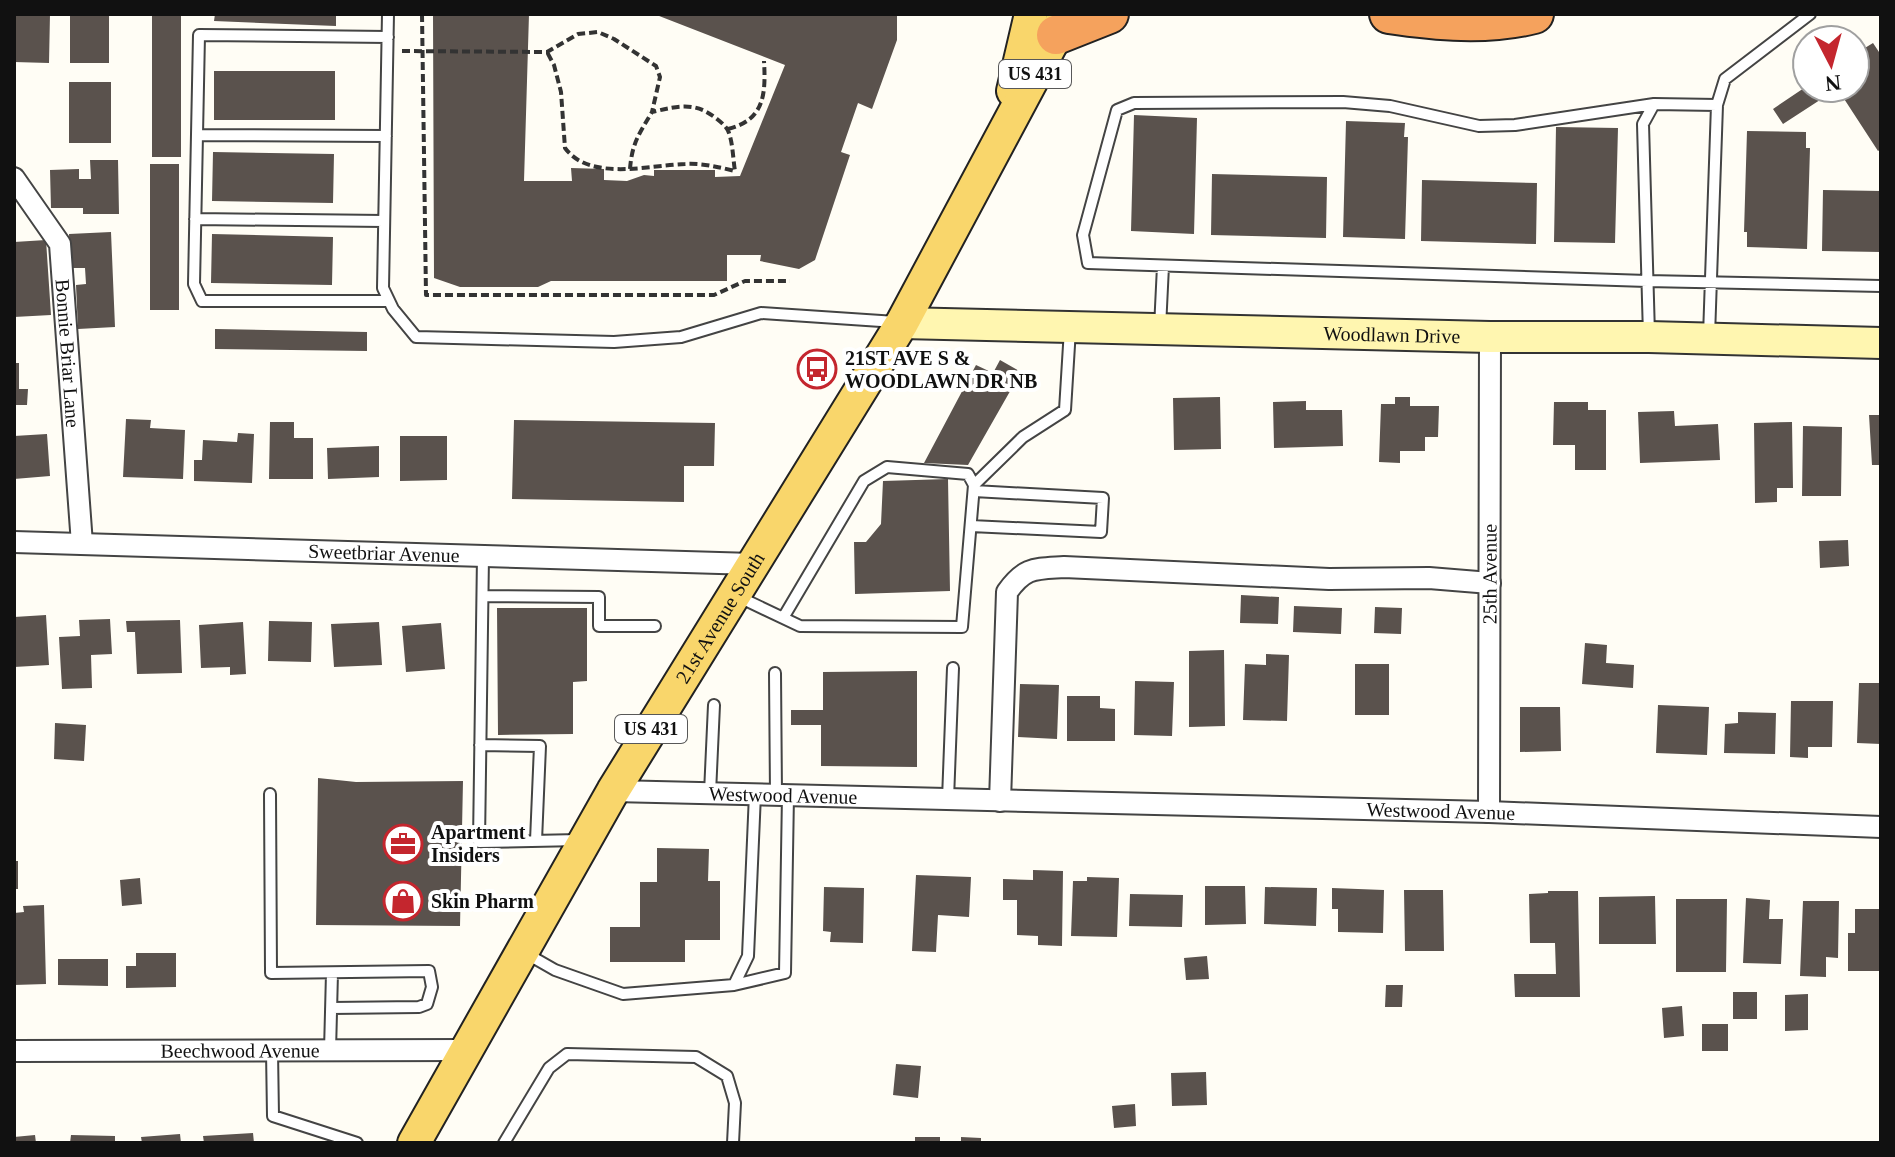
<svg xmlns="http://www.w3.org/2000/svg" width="1895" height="1157" font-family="'Times New Roman',serif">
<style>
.building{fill:#5a524d}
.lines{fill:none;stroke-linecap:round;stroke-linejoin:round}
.service-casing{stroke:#444;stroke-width:14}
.minor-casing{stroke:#444;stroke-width:24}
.secondary-casing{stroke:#333;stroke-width:34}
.primary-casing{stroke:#222;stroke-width:36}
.motorway-casing{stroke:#222;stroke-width:42}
.path{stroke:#333;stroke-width:4;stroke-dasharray:8 4;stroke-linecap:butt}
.service{stroke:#fff;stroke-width:10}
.minor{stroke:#fff;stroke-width:20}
.secondary{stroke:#fff6b0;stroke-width:30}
.primary{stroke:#f9d66b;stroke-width:32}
.motorway{stroke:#f5a25d;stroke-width:38}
.labels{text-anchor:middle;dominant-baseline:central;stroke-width:8;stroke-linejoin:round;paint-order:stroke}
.shield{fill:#fff;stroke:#585858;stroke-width:2}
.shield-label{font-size:18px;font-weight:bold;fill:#111}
.street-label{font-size:20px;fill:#111;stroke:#fff}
.poi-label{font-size:20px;font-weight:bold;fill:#111;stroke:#fff;text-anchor:start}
</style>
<rect width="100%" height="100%" fill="#fffdf5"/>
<path class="building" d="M14,14H50L49,63L14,62Z
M70,14H109V63H70Z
M152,14H181V157H152Z
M215,14H336V26L214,21Z
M433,14H529L524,181H572L571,168L604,169V180L627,181L644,175L654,176V170H715V177L740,176L785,65L654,14H897V40L872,109L858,103L841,152L850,155L815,260L799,269L760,261L761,255H727V281H551L538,287H460L434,278Z
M1873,43L1881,55V149L1878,151L1837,88H1855V54Z
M214,71H335V120H214Z
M69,82H111V143H69Z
M1807,86L1816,88L1823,98L1783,124L1773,109Z
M1134,115L1197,118L1194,234L1131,231Z
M1346,121L1405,123L1404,137H1408L1405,239L1343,237Z
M1556,127L1618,128L1615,243L1554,242Z
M1747,131L1806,132V148H1810L1807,249L1747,247V232H1744Z
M213,152L334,154L333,203L212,201Z
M90,160H118L119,214H83V208H51L50,170L79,169V179H91Z
M150,164H179V310H150Z
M1212,174L1327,177L1326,238L1211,235Z
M1422,180L1537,183L1536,244L1421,241Z
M1823,190L1881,191V252L1822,251Z
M111,232L115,327L78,329L76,285L86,284L85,268H70L69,234Z
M212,234L333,237L332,285L211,283Z
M46,240L51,315L14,317V242Z
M215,329L367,332V351L215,349Z
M1000,360L1021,372L968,465L924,463L976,365L993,373Z
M14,363H19V389H28L27,405H14Z
M1220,397L1221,449L1174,450L1173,398Z
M1395,397H1410V406H1439L1438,437H1425V451H1400V463L1379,462L1381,404H1395Z
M1306,401V410H1342L1343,446L1274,448L1273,402Z
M1554,402H1588V410H1606V470H1575V445H1553Z
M1674,411L1675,426L1718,424L1720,460L1640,463L1638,412Z
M1869,415H1881V465H1872Z
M126,419L151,420L150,428L185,430L183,479L123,477Z
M514,420L715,423L714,466H684V502L512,499Z
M270,422H294V438H313V479H269Z
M1792,422L1793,488H1777V502L1755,503L1754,423Z
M1803,426L1842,427L1841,496H1802Z
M238,433L254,434L252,483L194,481V460H202L203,440L237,442Z
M47,434L50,476L14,479V436Z
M400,436H447V480L400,481Z
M379,446V477L328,479L327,448Z
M948,479L950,591L855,594L854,542H866L881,524L883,481Z
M1848,540L1849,566L1820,568L1819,541Z
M1241,595L1279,597L1278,624L1240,623Z
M1294,606L1342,608L1341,634L1293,632Z
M1375,607L1402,608L1401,634L1374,633Z
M497,608H587V681L573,682V734L498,735Z
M46,615L49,665L14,667V617Z
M110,619L112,654L91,655L92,688L62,689L59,637L80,636L79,620Z
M180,620L182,673L137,674L135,632H127L126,621Z
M269,621L312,622L311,662L268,661Z
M243,622L246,674L230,675V667L201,668L199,625Z
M379,622L382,665L334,667L331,624Z
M441,623L445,669L406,672L402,626Z
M1585,643L1607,645L1606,663L1634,665L1633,688L1582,684Z
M1224,650L1225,726L1189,727V651Z
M1266,654L1289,655L1287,721L1243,720L1245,664L1266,665Z
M1355,664H1389V715H1355Z
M917,671V767L821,766V725H791V710H823V672Z
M1135,681L1174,682L1172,736L1134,735Z
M1859,683H1881V744L1857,743Z
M1020,684L1059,685L1057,739L1018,737Z
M1067,696H1100V708L1115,709V741H1067Z
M1791,701H1833L1832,747H1808V758L1790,757Z
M1658,705L1709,707L1707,755L1656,753Z
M1520,707H1560L1561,751L1520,752Z
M1738,712L1776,713L1775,754L1724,753L1725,724L1738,723Z
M55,723L86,725L84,761L54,759Z
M318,778L356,782L463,781L460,926L316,925Z
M657,848L709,849L708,881H720V940H685V962H610V927H640V882H657Z
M14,861H18V889H14Z
M1033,870L1063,871L1062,946L1038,945V936L1017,935V900H1003V879L1033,880Z
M916,875L971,877L969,917L938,915L936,952L912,951Z
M1087,877L1119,878L1117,937L1071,936L1073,881H1087Z
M140,878L142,904L122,906L120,880Z
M1205,886H1245L1246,924L1205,925Z
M824,887L864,888L863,943L830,942L831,932L823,931Z
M1265,887L1317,888L1316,926L1264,924Z
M1332,888L1384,890L1383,933L1338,932V909H1332Z
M1404,890H1443L1444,951H1405Z
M1548,891H1578L1580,997H1515L1514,974H1556L1555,943H1530L1529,894L1548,893Z
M1130,894L1183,895L1182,927L1129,926Z
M1655,896L1656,944H1599V897Z
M1746,898L1770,900L1769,919H1783L1781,964L1743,963Z
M1676,899H1727L1726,972H1676Z
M1803,901H1839L1838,958L1826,957V977L1800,976Z
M44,905L46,984L14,985V913L24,912L23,906Z
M1855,909H1881V971H1848V933H1855Z
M136,953H176V987L126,988V966H136Z
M1207,956L1209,979L1186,980L1184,958Z
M58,959H108V986L58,985Z
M1386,985H1403L1402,1007H1385Z
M1733,992H1757V1019H1733Z
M1808,994V1030L1785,1031V995Z
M1682,1006L1684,1036L1664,1038L1662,1008Z
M1702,1024H1728V1051H1702Z
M896,1064L921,1066L918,1098L893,1095Z
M1206,1072L1207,1105L1172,1106L1171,1073Z
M1135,1104L1136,1126L1114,1128L1112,1106Z
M253,1133L254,1143H204L203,1136Z
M180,1134L181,1143H142L141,1137Z
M35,1135L36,1143H14V1137Z
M71,1135L115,1136V1143H70Z
M915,1137H940V1143H915Z
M961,1137L981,1138V1143H961Z"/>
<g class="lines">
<g class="service-casing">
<path id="service" d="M388,14L383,288L393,309L416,337L614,342L681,337L761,313L896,322
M388,37L199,35L194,284L202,301H389
M1717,105L1654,104L1515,125L1479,126L1390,106L1343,102L1134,103L1117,110L1083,235L1088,263L1647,281L1881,286
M197,135L386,136
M195,219L384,221
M1160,328L1163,266
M1649,335L1643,124L1654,104
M1709,336L1717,105L1725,79L1810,14
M974,485L1023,437L1065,410L1070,329
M971,526L1101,532L1103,498L974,491
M483,556L479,842L579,840
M483,596L599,597V626H655
M739,597L800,626L962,627L974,485L968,474L887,467L864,481L783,618
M775,673L776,795
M480,745L540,746L536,841
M710,793L714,705
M270,794L271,973L429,971L432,987L427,1004L419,1007L331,1008
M948,799L953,668
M527,954L555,970L623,994L734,985L748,956L755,794
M734,985L785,973L788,795
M272,1051L273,1116L357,1143
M330,1051L332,973
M504,1143L549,1068L567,1054L696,1057L727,1076L735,1103L733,1143"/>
</g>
<g class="minor-casing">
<g id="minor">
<path id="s1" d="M14,178L60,244L82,544"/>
<path id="s2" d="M14,542L753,564"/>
<path id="s3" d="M613,791L1489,812L1881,827"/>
<path d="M1000,801L1007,592C1025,567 1034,569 1064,567L1329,579L1429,578L1490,583"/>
<path id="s4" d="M1489,812L1490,337"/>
<path id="s5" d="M14,1051L467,1050"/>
</g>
</g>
<g class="secondary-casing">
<g id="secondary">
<path id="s6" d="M902,323L1490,337H1649L1881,343"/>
</g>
</g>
<g class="primary-casing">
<g id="primary">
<path d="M1013,91L1031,14"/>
<path id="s7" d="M414,1143L613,791L902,323L1056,35L1065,14"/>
</g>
</g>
<g class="motorway-casing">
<path id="motorway" d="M1389,14C1436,21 1487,26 1534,14
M1056,35L1109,14"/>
</g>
<path class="path" d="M422,14L426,295H714L745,281H790
M402,51L547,52L578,34L598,32L614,39L656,66L660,77L652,112C678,106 695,101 717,119C722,123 727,127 729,133C733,145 733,159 735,171C718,167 702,163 685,164C650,165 590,182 565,148L561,92L554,65L547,52
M728,129C764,120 766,95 764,61
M630,169C632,143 639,134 652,112"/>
<use href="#service" class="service"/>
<use href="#minor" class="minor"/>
<use href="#secondary" class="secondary"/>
<use href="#primary" class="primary"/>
<use href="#motorway" class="motorway"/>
</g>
<defs>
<g id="bus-ring" transform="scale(2)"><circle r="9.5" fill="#fff" stroke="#c4262e" stroke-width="1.5"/><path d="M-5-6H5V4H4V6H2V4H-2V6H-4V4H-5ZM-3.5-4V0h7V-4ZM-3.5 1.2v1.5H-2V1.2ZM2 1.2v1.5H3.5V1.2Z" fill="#c4262e"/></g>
<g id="office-ring" transform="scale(2)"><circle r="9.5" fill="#fff" stroke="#c4262e" stroke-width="1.5"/><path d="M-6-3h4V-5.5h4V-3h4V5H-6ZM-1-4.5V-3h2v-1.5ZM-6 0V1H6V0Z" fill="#c4262e"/></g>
<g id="shop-ring" transform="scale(2)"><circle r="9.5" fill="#fff" stroke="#c4262e" stroke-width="1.5"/><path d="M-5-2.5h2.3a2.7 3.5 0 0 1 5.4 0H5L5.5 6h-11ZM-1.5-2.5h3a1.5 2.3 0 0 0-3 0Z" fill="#c4262e"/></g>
</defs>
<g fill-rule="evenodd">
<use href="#bus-ring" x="817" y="369"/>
<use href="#office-ring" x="403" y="844"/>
<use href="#shop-ring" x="403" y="901"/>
</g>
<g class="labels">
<g class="shield">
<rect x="999" y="60" width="72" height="28" rx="6"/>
<rect x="615" y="715" width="72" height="28" rx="6"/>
</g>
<g class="shield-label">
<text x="1035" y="74">US 431</text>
<text x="651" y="729">US 431</text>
</g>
<g class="street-label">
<text stroke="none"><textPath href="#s6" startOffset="490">Woodlawn Drive</textPath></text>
<text stroke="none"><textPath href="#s1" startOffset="190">Bonnie Briar Lane</textPath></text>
<text stroke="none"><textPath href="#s2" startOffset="370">Sweetbriar Avenue</textPath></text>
<text stroke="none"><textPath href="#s4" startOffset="238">25th Avenue</textPath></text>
<text stroke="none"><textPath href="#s7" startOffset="608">21st Avenue South</textPath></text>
<text stroke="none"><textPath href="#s3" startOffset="170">Westwood Avenue</textPath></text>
<text stroke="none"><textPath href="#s3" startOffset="828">Westwood Avenue</textPath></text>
<text stroke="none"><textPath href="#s5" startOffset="226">Beechwood Avenue</textPath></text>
</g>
<g class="poi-label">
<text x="845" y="358">21ST AVE S &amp;<tspan x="845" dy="23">WOODLAWN DR NB</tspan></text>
<text x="431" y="832">Apartment<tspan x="431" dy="23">Insiders</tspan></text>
<text x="431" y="901">Skin Pharm</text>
</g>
</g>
<rect width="1895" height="1157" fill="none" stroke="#111111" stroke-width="32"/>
<g transform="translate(1831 64) rotate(174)"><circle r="38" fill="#ffffff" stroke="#a0a0a0" stroke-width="2"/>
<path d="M0-6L14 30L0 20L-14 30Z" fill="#c4262e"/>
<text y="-12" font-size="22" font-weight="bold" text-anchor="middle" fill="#111111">N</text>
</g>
</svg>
